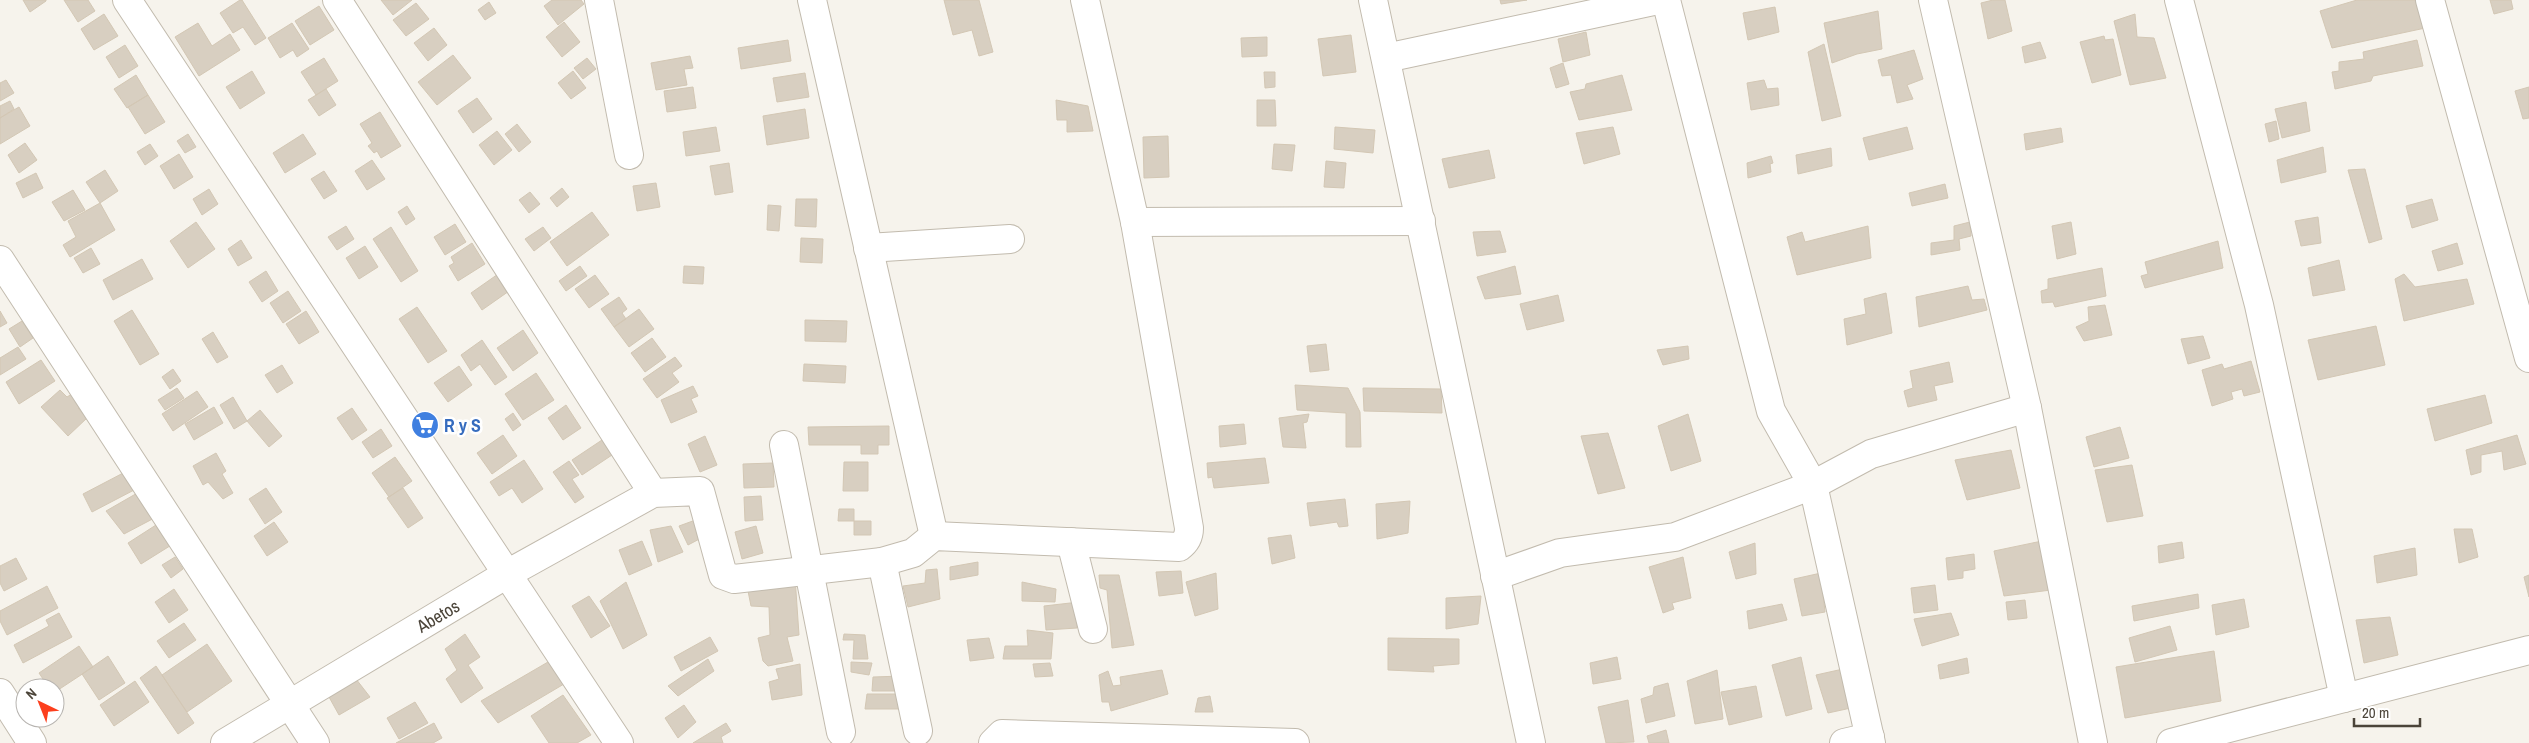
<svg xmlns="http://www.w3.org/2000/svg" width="2529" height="743" font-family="'Archivo Narrow',sans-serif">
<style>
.building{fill:#d8cfc1;stroke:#d3c7b4}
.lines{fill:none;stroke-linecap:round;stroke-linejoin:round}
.minor-casing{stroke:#c2bbae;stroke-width:30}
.minor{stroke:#fff;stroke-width:28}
.labels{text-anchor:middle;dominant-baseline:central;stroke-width:5;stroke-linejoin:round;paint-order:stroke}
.shop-label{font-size:18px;font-weight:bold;fill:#366cbe;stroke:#fff;text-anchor:start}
.street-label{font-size:18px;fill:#4b4439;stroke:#fff}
</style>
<rect width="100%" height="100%" fill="#f6f3ec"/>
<path class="building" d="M23,0H46V1L30,12Z
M64,0H88L95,11L78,22Z
M240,0H242L266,38L255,45L243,27L233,33L220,13Z
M381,0H412L393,15Z
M552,0H581L584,4L558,25L544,6Z
M944,0H979L993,52L979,56L972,30L953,35Z
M1500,0H1527L1501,4Z
M1993,0H2005L2012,31L1988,39L1981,3Z
M2357,0H2423L2430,27L2332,48L2320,11Z
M2490,0H2511L2513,9L2494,14Z
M489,2L496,13L485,20L478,10Z
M416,3L429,19L406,36L393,20Z
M319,6L334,30L310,45L295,21Z
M1775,7L1779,32L1748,40L1743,13Z
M1878,11L1882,49L1857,54L1832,63L1824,23Z
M104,14L118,36L94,50L81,29Z
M2135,14L2137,37L2154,38L2166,78L2130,85L2114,21Z
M564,22L580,42L562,57L546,37Z
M198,23L212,46L230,34L240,50L199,76L175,37Z
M292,23L309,49L297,57L293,50L280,58L268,38Z
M434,28L447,45L428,61L414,43Z
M1586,32L1590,55L1563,62L1558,39Z
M1351,35L1356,72L1323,76L1318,39Z
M2104,36L2105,40L2113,39L2121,75L2092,83L2080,42Z
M1267,37V56L1242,57L1241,38Z
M788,40L791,61L741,69L738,48Z
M2417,40L2423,66L2373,76L2371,81L2335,89L2332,72L2339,71V62L2364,59L2363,52Z
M2040,42L2046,58L2025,63L2022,47Z
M1824,44L1841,116L1822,121L1808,52Z
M125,45L138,66L119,78L106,57Z
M1914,50L1923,79L1907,85L1913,99L1897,103L1891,75L1882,76L1878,60Z
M453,55L471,78L437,105L418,82Z
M690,56L693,68L684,69L687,85L656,90L651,63Z
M324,58L338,81L316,95L301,72Z
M587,58L596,69L583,79L574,68Z
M1563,63L1569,84L1556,88L1550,68Z
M252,71L265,93L240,109L226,87Z
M573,71L586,88L571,99L558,83Z
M1264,72H1275V87L1265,88Z
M805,73L809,97L777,102L773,78Z
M136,75L148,95L127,108L114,89Z
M1622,75L1632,110L1579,120L1570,92L1585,89L1586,84Z
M6,80L14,93L0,101V83Z
M1764,80L1767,89L1778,88L1779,105L1751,110L1747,83Z
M693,87L696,108L667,112L664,91Z
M2529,87V118L2523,119L2515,91Z
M326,89L336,105L319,116L308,100Z
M148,95L165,122L145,134L128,107Z
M477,98L492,119L473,133L458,111Z
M1056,100L1088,106L1093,131L1067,132V120H1057Z
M1257,100H1275L1276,126H1257Z
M10,101L14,109L0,118V106Z
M2306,102L2310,131L2282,138L2275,109Z
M19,107L30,126L0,144V118Z
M805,109L809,138L767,145L763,116Z
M380,112L401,146L381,158L377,151L374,153L368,146L372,143L360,124Z
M2276,121L2279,139L2269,142L2265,124Z
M517,124L531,142L519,152L505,134Z
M716,127L720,151L686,156L683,132Z
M1335,127L1375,130L1373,153L1334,149Z
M1613,127L1620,154L1584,164L1576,133Z
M1907,127L1913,149L1869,160L1863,138Z
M2061,128L2063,142L2026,150L2024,134Z
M497,131L512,150L494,165L479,145Z
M188,134L196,147L185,153L177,141Z
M303,134L316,154L285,173L273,153Z
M1168,136L1169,177L1144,178L1143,137Z
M25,143L37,160L19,173L8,155Z
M150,144L158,156L145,165L137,152Z
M1274,144L1295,145L1292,171L1272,169Z
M2323,147L2326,172L2281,183L2277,160Z
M1831,148L1832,166L1798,174L1796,155Z
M1489,150L1495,178L1449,188L1442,159Z
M179,154L193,177L174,189L160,166Z
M1771,156L1773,163L1770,164L1771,172L1748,178L1747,163Z
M372,160L385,179L367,190L355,171Z
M1326,161L1346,163L1344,188L1324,187Z
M729,163L733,192L715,195L710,166Z
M2365,169L2382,239L2369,243L2348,170Z
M105,170L118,191L100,203L86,182Z
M324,171L337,191L324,199L311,179Z
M36,173L43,188L23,198L16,183Z
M656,183L660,207L637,211L633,186Z
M1945,184L1948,198L1912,206L1909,193Z
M562,188L569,197L557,207L550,198Z
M209,189L218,204L202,215L193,199Z
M73,190L85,210L64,221L52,202Z
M530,192L540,204L529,213L519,200Z
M796,199H817L816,227L795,226Z
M2432,199L2438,220L2412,228L2406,206Z
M100,203L115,230L70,257L63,245L76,237L68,221Z
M768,205L781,206L779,231L767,230Z
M407,206L415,219L406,225L398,212Z
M592,212L609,235L567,266L550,242Z
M2318,217L2321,243L2301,246L2295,221Z
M196,222L215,249L188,268L170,241Z
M1970,222L1971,236L1959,239L1960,250L1931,255V243L1954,240V226Z
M2071,222L2076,254L2057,259L2052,226Z
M455,224L466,242L445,255L434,237Z
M346,226L354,239L337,250L328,237Z
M1868,226L1871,258L1797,275L1787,237L1802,232L1805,242Z
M391,227L418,271L401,282L373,239Z
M543,227L551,238L534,251L525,239Z
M1500,231L1506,252L1477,256L1473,232Z
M801,238L823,239L822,263L800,262Z
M241,240L252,258L238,266L228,249Z
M2218,241L2223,268L2145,288L2141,276L2148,274L2145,262Z
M472,243L485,264L458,281L449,266L454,263L451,257Z
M2457,243L2463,264L2438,271L2432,251Z
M365,246L378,267L359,279L346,258Z
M91,248L100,264L83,273L74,258Z
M142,259L153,279L113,300L103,280Z
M2339,260L2345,290L2313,296L2308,268Z
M580,266L587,276L566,291L559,281Z
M684,266L704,267L703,284L683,283Z
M1515,266L1521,294L1485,299L1477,277Z
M2102,268L2106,296L2055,307L2053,302L2042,303L2041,291L2048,289V279Z
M266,271L278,291L262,302L249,282Z
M501,272L512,289L482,310L471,293Z
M2404,274L2415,287L2467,279L2474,304L2404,321L2395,279Z
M595,275L609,294L589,308L575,289Z
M1968,286L1972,300L1984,299L1987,310L1919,327L1916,297Z
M288,291L301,311L283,323L270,303Z
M1886,293L1892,333L1847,345L1844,319L1866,314L1864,299Z
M1558,295L1564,321L1527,330L1520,304Z
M619,297L627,309L622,313L626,319L614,327L601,309Z
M2105,305L2112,335L2084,341L2076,327L2089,321L2088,307Z
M417,307L447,351L428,363L399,319Z
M639,309L654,329L629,347L614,327Z
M132,310L159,354L140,365L114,321Z
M0,311L7,323L0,327Z
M306,311L319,332L299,344L286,324Z
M805,320L847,321L846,342L805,341Z
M22,321L33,338L20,347L9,329Z
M2376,326L2385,365L2318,380L2308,340Z
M523,330L538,353L513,371L497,348Z
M213,332L228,357L217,363L202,339Z
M2203,336L2210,358L2188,364L2181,339Z
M652,338L666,357L645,372L631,353Z
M482,340L507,377L495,385L480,364L471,371L461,355Z
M1326,344L1329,370L1310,372L1307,346Z
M1688,346L1689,359L1663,365L1657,350Z
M18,347L26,359L0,375V358Z
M675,357L682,366L672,373L679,382L657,398L643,379Z
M41,360L55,381L19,404L6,382Z
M2251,361L2260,392L2244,396L2242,389L2231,392L2233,399L2212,406L2202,370L2222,364L2224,369Z
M1949,362L1953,382L1934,386L1937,400L1908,407L1904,391L1913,388L1910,371Z
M804,364L846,366L845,383L803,381Z
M282,365L293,383L277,393L265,375Z
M459,366L472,385L448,402L434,383Z
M173,369L181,381L170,389L162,377Z
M536,373L554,400L523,420L505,394Z
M1295,385L1348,388L1360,412L1361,447H1346V413L1297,410Z
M693,386L698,396L691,399L697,412L671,423L661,400Z
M177,388L184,398L165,410L158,400Z
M1363,388L1441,389L1442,413L1364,411Z
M60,390L67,397L75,392L86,403L78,408L87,418L68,436L41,407Z
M197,391L208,407L173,431L162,414Z
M2485,395L2492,423L2435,441L2427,409Z
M233,397L247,421L234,429L220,405Z
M566,405L581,428L563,440L548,418Z
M214,407L223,423L194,440L185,424Z
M352,408L367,430L352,440L337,418Z
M260,410L282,436L269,447L247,421Z
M513,413L521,425L513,431L505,419Z
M1309,414L1307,422L1303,423L1306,448L1283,447L1279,418Z
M1688,414L1701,461L1671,471L1658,426Z
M1244,424L1246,444L1220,447L1219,426Z
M889,426V445H878V454H861V445H809L808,427Z
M2120,427L2129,458L2094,467L2086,437Z
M381,429L392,446L373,458L362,442Z
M1608,433L1625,488L1598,494L1581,436Z
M503,435L517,456L492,474L477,453Z
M2517,435L2526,464L2504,470L2502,451L2481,455V472L2471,475L2466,450Z
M705,436L717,465L700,472L688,444Z
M602,440L612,455L582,475L572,460Z
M2011,450L2020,488L1967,500L1955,460Z
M216,453L226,471L222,474L233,493L223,499L208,482L203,485L193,466Z
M395,457L412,481L389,497L372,473Z
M1265,458L1269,483L1214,488L1212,477L1208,478L1207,463Z
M524,460L543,489L522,503L512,488L499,496L490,482Z
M569,461L579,475L572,479L584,497L575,503L553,472Z
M844,462H868V491H843Z
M773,463L774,487L744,488L743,464Z
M2132,465L2143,516L2107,522L2095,470Z
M127,471L136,489L92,512L83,494Z
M146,488L162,514L124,534L106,511Z
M266,488L282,512L265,524L249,499Z
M403,488L423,518L408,528L387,498Z
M761,496L763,520L745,521L744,497Z
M1345,499L1348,526L1339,527L1337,522L1310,526L1307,503Z
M1410,501L1408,533L1377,539L1376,504Z
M839,509H854V521H838Z
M701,518L707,535L688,545L679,526Z
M854,521H871V535H854Z
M274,522L288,542L267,556L254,536Z
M156,525L165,539L168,536L173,544L141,564L128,543Z
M671,526L683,552L658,562L650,530Z
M756,526L763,553L742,559L735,532Z
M2454,529H2472L2478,557L2459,563Z
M1291,535L1295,558L1272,564L1268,538Z
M642,541L652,565L629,575L619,550Z
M2042,541L2051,590L2004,596L1994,551Z
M2182,542L2184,558L2159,563L2158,546Z
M1755,543L1756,574L1736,579L1729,552Z
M2415,548L2417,575L2377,583L2374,556Z
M1974,554L1975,569L1963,571V578L1948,580L1946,558Z
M175,557L183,569L171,578L162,565Z
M1683,557L1691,598L1672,603L1674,609L1663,613L1649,567Z
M16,558L27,579L4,591L0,583V566Z
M978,562V575L950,580V567Z
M937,569L940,599L908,607L903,586L925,583L926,570Z
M1181,571L1183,593L1159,596L1156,572Z
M1216,573L1218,609L1195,616L1186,582Z
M1821,573L1825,612L1802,616L1794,579Z
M1099,575H1119L1134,645L1112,648L1107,590L1100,588Z
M2529,575V597L2524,577Z
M795,577L799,635L787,637L793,661L768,666L763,661L758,638L770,635L769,607L751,606L746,581Z
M626,582L647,635L623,649L600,601Z
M1022,582L1056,589L1055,602L1022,601Z
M1935,585L1938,610L1914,613L1911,588Z
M47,586L58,608L7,635L0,621V611Z
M174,589L188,610L169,623L155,602Z
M2198,594L2199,608L2134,621L2132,606Z
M589,596L610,626L591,638L572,606Z
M1481,596L1478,624L1446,629V598Z
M2244,599L2249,627L2216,635L2212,605Z
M2025,600L2027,618L2008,620L2006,602Z
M1079,602L1077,628L1046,630L1044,606Z
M1782,604L1787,620L1749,629L1747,611Z
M59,613L72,637L23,663L14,645L49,626L46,620Z
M1951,613L1959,635L1922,646L1914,619Z
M2390,617L2398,655L2364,663L2356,620Z
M184,623L196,640L169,658L157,641Z
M2170,626L2177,650L2135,662L2129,638Z
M1027,630L1053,633L1051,659H1003L1005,646H1028Z
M465,634L480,657L468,665L483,688L461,703L446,679L457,670L445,649Z
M844,634L865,635L868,659H853L854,640H843Z
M710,637L718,651L681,671L674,657Z
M989,638L994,658L970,661L967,640Z
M1388,638L1459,639V664L1433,666L1434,672L1388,670Z
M207,644L232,681L187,712L162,675Z
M79,646L93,667L55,692V688H49L39,673Z
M2214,651L2221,701L2125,718L2116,667Z
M108,656L125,683L99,700L82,674Z
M1617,657L1621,679L1593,684L1590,663Z
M1801,657L1812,709L1786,716L1772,665Z
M1967,658L1969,673L1940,679L1938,665Z
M708,659L714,671L678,696L668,686Z
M548,662L564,684L498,723L481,701Z
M851,662L872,663L869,675L851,672Z
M1050,663L1053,676L1035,677L1033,664Z
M800,664L802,695L772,700L769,682L779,679L776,669Z
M156,666L194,723L178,734L140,678Z
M1843,669L1851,708L1828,713L1816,675Z
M1162,670L1168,694L1111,711L1109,702H1102L1099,675L1108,671L1113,686L1121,685L1120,677Z
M1717,670L1723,719L1695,724L1687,681Z
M902,676V691H872L873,677Z
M356,679L370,697L339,715L329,697Z
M135,681L149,702L114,726L100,705Z
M1668,683L1675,716L1646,723L1641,699L1653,695L1654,687Z
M1756,686L1762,717L1729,725L1721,692Z
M867,694H899L900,709H865Z
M563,695L591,735L577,743H549L531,716Z
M1210,696L1213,712H1195L1198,698Z
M1628,700L1634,742L1606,743L1598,707Z
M415,702L428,723L399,739L387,718Z
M684,705L696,722L678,738L665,718Z
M434,723L442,738L433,743H396Z
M726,723L731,731L721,737L723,743H693Z
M1666,730L1669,743H1649L1647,736Z"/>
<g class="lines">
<g class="minor-casing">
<g id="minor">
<path d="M127,0L619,743"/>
<path d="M337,0L653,493"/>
<path d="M599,0L629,155"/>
<path d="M812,0L934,536"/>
<path d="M1373,0L1531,743"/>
<path d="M1666,0L1771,411L1813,485L1871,743"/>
<path d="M1933,0L2027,408L2093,743"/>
<path d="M2179,0L2259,305L2344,698"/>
<path d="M2430,0L2529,358"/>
<path d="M1386,58L1658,0"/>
<path d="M1135,222L1421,221"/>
<path d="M868,248L1010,239"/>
<path d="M0,260L315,743"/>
<path d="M784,445L841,732"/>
<path d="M1071,542L1093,629"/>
<path d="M882,562L918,731"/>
<path d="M1495,576L1560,553L1675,537L1813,485L1871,454L2027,408"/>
<path d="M0,693L32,743"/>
<path id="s1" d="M225,743L507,574L653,493L700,491L723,575L734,579L882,562L913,553L934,536L1179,547C1186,542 1189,537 1189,528L1135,222L1085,0"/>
<path d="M993,743L1002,734L1295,743"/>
<path d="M1844,743L1870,737"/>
<path d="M2171,743L2529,650"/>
</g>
</g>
<use href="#minor" class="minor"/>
</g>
<defs>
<g id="supermarket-disc" transform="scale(1.4375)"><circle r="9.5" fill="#3f7fe0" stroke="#fff"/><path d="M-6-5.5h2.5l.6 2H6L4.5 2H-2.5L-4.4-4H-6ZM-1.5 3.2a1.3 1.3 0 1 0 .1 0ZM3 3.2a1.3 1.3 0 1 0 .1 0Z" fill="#fff"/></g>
</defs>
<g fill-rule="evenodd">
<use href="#supermarket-disc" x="425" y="425"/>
</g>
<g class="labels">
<g class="shop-label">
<text x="444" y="425">R y S</text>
</g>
<g class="street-label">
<text stroke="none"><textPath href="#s1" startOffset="248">Abetos</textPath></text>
</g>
</g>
<g transform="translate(40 703) rotate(317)"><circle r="24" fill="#ffffff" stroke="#b7b4b0"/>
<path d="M0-4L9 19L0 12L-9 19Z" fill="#fc3f1d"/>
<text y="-8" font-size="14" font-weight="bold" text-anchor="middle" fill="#4b4439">N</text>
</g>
<path d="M2354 718v8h66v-8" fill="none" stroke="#4b4439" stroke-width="2.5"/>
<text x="2362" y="718" font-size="15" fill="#4b4439" stroke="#ffffff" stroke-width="4" paint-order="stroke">20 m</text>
</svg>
